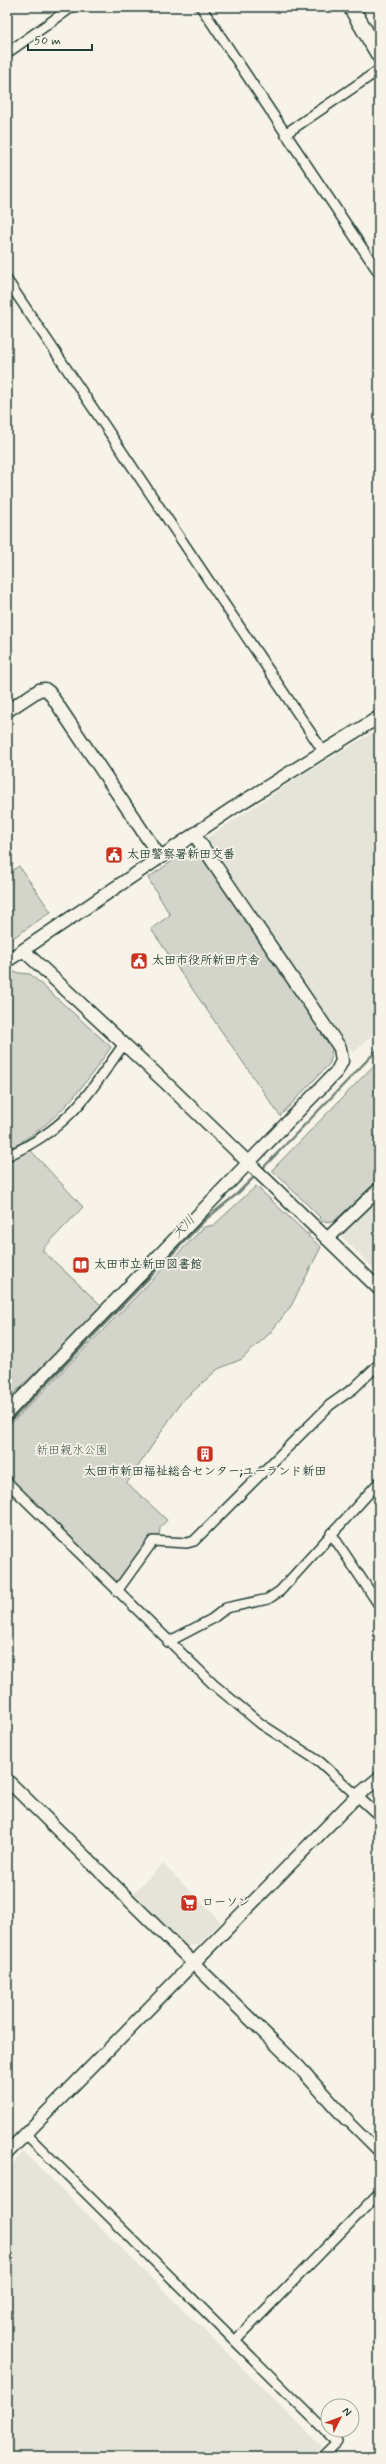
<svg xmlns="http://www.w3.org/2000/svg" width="386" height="2464" font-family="Mynerve,'Klee One',sans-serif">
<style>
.built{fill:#e5e4d9}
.green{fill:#d3d5ca;stroke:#79897f}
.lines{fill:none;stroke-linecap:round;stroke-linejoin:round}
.stream{stroke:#6f8077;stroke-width:2.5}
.minor-casing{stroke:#1f3d34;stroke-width:12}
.tertiary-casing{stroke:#1f3d34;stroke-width:15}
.primary-casing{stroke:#1f3d34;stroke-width:18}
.minor{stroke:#f7f3e8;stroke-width:9}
.tertiary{stroke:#f7f3e8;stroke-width:12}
.primary{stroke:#f7f3e8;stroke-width:15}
.labels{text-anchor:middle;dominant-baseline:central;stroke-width:3.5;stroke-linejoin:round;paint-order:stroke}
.poi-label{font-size:12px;font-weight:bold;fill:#1f3d34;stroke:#f7f3e8;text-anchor:start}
.park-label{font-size:12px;fill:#435b52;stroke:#f7f3e8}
.water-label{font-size:13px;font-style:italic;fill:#405950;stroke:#f7f3e8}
</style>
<rect width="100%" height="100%" fill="#f7f3e8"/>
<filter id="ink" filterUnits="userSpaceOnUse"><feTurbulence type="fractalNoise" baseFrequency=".025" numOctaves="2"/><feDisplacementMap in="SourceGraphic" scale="8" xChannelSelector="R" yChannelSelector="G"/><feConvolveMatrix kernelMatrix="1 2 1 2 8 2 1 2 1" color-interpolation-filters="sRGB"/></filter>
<g filter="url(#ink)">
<path class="built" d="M379,729V1029L353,1053L207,840L208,837L302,775Z
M379,1197V1274L343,1238L342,1233Z
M163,1864L221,1922L198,1945L186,1946L133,1893Z
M24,2152L321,2446L310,2457H7V2169Z"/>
<path class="green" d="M194,846L332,1048L330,1063L280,1116L151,929L170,915L148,878Z
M19,866L51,912L7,942V874Z
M11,972L30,974L111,1047C85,1084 61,1118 22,1141L83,1207L42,1250L103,1307L7,1400V974Z
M379,1060V1180L333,1222L323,1221L308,1236L321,1247L291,1306L270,1333L242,1359L218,1369L182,1401L127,1483L167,1520L160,1528L159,1538L119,1581H112L7,1477V1428L204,1227L214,1225L256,1186L307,1234L321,1218L272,1170Z"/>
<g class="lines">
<path class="stream" d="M261,1170L379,1048
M7,1425L206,1219L237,1194L256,1175"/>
<g class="minor-casing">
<path id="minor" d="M201,7L379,273
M7,53L72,7
M285,134L379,70
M7,280L323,751
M7,1156C69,1128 86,1097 124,1044
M7,1482L213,1684L261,1724L320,1762L379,1816
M331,1533L379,1605
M117,1591L153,1541L187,1543L194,1541L330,1405L354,1388L379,1364
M168,1642L212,1619L226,1608L268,1599L280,1591L379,1482
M347,2120L379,2152
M26,2134L337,2442L322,2457
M235,2341L379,2193"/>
</g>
<g class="tertiary-casing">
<path id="tertiary" d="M7,711L39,690L45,689L49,692L160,857
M23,950L166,1083L379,1289
M7,961L233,808L379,717
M327,1239L379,1189
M7,1413L337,1071L342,1061L340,1048L194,834
M7,1780L298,2066L347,2120
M7,2153L358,1795L379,1778"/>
</g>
<g class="primary-casing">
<path id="primary" d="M351,7L379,55"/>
</g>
<use href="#minor" class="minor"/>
<use href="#tertiary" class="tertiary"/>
<use href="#primary" class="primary"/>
</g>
</g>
<defs>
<g id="civic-square" transform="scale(0.9)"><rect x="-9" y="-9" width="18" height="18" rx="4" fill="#c8321e" stroke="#f7f3e8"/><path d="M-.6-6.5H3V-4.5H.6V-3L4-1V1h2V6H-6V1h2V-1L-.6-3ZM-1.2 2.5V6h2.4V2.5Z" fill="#fff"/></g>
<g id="library-square" transform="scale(0.9)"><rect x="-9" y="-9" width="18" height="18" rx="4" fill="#c8321e" stroke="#f7f3e8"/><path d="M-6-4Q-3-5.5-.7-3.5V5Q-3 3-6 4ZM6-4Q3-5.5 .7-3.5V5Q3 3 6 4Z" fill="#fff"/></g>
<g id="building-square" transform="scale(0.9)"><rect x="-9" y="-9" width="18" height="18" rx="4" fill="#c8321e" stroke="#f7f3e8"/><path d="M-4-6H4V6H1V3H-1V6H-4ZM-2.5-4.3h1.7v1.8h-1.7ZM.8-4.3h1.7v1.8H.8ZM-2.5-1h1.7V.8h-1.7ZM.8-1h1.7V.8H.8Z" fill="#fff"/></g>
<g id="supermarket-square" transform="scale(0.9)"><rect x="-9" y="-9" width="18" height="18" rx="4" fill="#c8321e" stroke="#f7f3e8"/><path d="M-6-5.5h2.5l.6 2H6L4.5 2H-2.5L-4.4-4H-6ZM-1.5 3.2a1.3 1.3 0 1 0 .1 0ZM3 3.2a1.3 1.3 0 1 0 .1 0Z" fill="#fff"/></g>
</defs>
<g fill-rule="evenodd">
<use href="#civic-square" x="114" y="855"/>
<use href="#civic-square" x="139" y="961"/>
<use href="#library-square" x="81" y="1265"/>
<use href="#building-square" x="205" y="1454"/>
<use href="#supermarket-square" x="189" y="1903"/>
</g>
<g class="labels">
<g class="poi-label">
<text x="127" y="855">太田警察署新田交番</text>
<text x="152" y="961">太田市役所新田庁舎</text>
<text x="94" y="1265">太田市立新田図書館</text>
<text x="205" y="1472" text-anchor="middle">太田市新田福祉総合センター;ユーランド新田</text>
<text x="202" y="1903">ローソン</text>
</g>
<g class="park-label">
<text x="72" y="1451">新田親水公園</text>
</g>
<g class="water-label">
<text transform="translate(184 1227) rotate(-46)">大川</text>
</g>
</g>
<rect width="386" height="2464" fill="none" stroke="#f7f3e8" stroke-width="24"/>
<rect x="12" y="12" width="362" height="2440" fill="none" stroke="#1f3d34" stroke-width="1.5" filter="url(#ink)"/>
<g transform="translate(340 2418) rotate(48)"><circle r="19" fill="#f7f3e8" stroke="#a1aaa0"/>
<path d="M0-3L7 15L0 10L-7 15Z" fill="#c8321e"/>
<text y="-6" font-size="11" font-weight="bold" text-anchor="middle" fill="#1f3d34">N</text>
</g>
<path d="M28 44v6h64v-6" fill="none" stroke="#1f3d34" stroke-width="2"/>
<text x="34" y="44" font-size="12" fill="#1f3d34" stroke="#f7f3e8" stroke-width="3" paint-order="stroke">50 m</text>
</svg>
